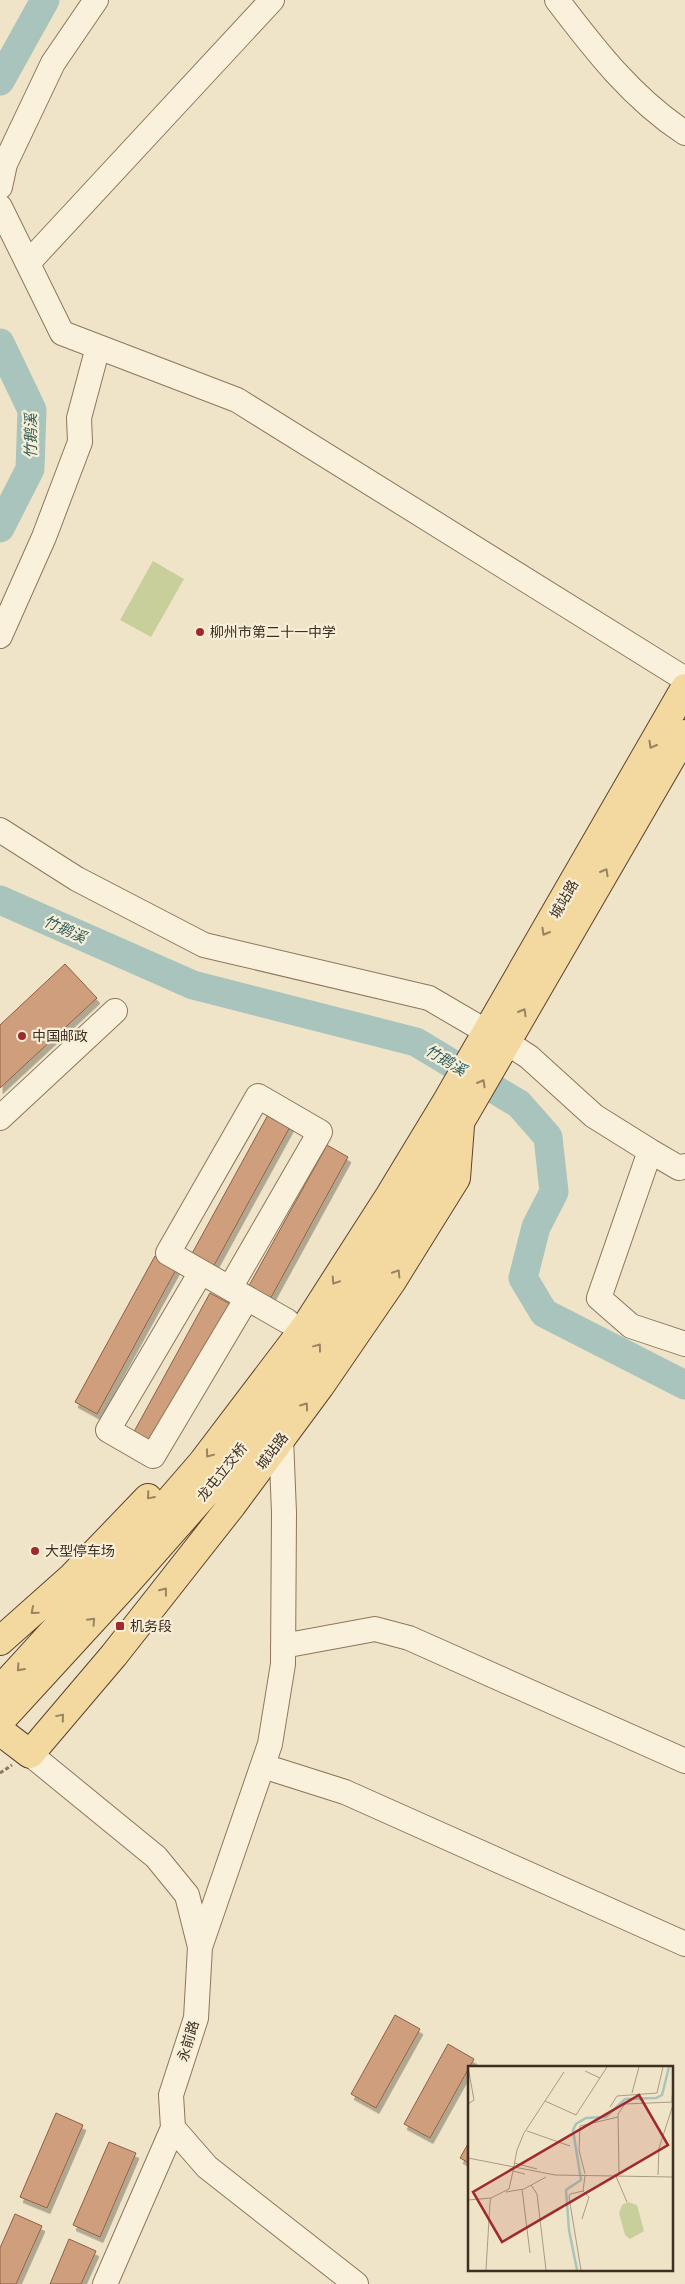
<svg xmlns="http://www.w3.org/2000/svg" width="685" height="2284" font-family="'Libre Baskerville','Noto Sans SC',serif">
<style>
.green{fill:#c9cf9b}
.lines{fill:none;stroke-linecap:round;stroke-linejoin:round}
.river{stroke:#a9c4bc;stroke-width:29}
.building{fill:#cf9f7d;stroke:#8d5f41;filter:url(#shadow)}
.minor-casing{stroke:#8d765c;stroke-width:26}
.major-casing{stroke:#5b4430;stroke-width:30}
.path{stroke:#8d765c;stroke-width:3;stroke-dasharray:4 2.5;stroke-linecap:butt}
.minor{stroke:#faf1dc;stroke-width:24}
.major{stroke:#f3d9a0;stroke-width:28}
.oneway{stroke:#988460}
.poi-dot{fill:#9e2a2b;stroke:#f7eed8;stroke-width:2}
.labels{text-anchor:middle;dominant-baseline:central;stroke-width:4.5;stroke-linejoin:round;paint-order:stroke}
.poi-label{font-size:14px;fill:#3d2e20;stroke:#f7eed8;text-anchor:start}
.street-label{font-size:14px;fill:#3d2e20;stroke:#f7eed8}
.water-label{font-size:15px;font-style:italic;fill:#2f5d5a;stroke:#f7eed8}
.inset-river{fill:none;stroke:#a9c4bc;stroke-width:2.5}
.inset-road{fill:none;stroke:#a89b85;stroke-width:1}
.view{fill:#9e2a2b;fill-opacity:0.15;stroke:#9e2a2b;stroke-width:2.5}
.inset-edge{fill:none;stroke:#3d2e20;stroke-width:2.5}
</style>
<defs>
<filter id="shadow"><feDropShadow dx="3" dy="5.5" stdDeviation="0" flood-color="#0004"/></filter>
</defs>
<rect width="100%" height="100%" fill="#f0e4c8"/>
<path class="green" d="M153,561L184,579L151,637L120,620Z"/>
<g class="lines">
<path class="river" d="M0,81L45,0
M0,343L32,410L30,469L0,528
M0,900L193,985L416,1042L519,1104L548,1137L554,1192L536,1227L523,1278L544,1313L685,1385"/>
</g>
<path class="building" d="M65,964L97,998L0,1088V1025Z
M269,1113L291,1125L211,1271L189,1259Z
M327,1145L348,1157L268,1303L246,1291Z
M155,1256L177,1268L97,1414L75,1402Z
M210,1293L232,1305L151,1451L130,1439Z
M395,2015L420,2029L376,2108L351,2094Z
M448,2044L474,2059L430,2138L404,2124Z
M56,2113L83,2125L47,2208L20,2197Z
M109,2142L136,2153L100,2237L73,2225Z
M469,2142V2163L460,2158Z
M15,2214L42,2226L16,2284H0V2248Z
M69,2239L96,2251L81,2284H50Z"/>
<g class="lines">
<g class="minor-casing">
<path id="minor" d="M557,0C595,50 632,98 685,133
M0,187L5,164L53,63L96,0
M0,207L62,333L237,400L685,679
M28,263L272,0
M0,636L44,537L80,442L79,418L98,347
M0,830L77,879L204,945L429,998L487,1032
M506,1042L529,1057L594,1116L650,1151L599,1298L631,1326L685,1344
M0,1118L115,1011
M650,1151L679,1168L685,1166
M201,1272L108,1430L153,1456L247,1298
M230,1288L320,1132L258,1096L168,1253L287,1321
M283,1646L375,1629L409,1638L685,1761
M30,1754L156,1857L187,1895L200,1947L196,2018L171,2095L173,2128L207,2167L356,2284
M263,1766L345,1792L685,1944
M200,1947L270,1744L283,1664L284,1513L281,1438
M105,2284L173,2128"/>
</g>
<g class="major-casing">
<path id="major" d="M0,1641L72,1577L148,1498
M0,1690L106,1574L202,1463L306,1326L390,1195L447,1101L685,688
M0,1721L122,1588L219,1478L322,1342L413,1200L466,1112L685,734
M0,1731L30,1754L114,1655L232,1505L320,1386L392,1281L456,1178L460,1126"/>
</g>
<path class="path" d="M0,1773L12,1765"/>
<use href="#minor" class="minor"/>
<use href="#major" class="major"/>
</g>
<defs><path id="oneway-chevron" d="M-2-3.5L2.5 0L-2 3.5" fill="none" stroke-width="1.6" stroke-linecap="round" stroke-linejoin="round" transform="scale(1.25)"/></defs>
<g class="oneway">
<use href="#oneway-chevron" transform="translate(652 745) rotate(120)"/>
<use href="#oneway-chevron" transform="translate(605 872) rotate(-60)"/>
<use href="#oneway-chevron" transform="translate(545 932) rotate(120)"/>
<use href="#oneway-chevron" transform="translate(523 1012) rotate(-60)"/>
<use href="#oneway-chevron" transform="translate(482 1083) rotate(-60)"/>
<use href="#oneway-chevron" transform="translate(397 1273) rotate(-58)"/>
<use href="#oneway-chevron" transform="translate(335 1281) rotate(123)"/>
<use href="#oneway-chevron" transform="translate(318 1347) rotate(-53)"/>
<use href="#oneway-chevron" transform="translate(305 1406) rotate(-54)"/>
<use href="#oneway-chevron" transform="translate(209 1454) rotate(127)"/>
<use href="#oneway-chevron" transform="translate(150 1496) rotate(131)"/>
<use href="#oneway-chevron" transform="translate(164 1591) rotate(-52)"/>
<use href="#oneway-chevron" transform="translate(34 1611) rotate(139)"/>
<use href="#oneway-chevron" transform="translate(92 1621) rotate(-47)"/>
<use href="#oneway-chevron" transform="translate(20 1668) rotate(132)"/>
<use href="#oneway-chevron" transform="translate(61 1717) rotate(-50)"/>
</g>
<g class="poi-dot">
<circle cx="200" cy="632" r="5"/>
<circle cx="22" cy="1036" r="5"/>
<circle cx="35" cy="1551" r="5"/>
<rect x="115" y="1621" width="10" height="10" rx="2.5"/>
</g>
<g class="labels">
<g class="poi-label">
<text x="210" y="632">柳州市第二十一中学</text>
<text x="32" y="1036">中国邮政</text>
<text x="45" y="1551">大型停车场</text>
<text x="130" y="1626">机务段</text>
</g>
<g class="street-label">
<text transform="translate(564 899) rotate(-60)">城站路</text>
<text transform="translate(272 1451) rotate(-53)">城站路</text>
<text transform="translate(222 1472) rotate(-51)">龙屯立交桥</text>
<text transform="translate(188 2041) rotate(-73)">永前路</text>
</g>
<g class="water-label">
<text transform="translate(30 436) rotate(-90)">竹鹅溪</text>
<text transform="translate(65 929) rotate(24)">竹鹅溪</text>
<text transform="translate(446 1060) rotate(31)">竹鹅溪</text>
</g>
</g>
<g transform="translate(468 2066)">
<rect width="205" height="205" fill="#f0e4c8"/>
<path d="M160,136L169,139L176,165L162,173L157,169L151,147L154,139Z" fill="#c9cf9b"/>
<path class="inset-river" d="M109,204L101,164L98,124L113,114L105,64L108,58L118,52L138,51L157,33L188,32L194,29L201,1"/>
<path class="inset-road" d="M117,5L132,12M164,27L171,1M77,35L108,49L139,1M204,35L205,20M0,38L6,34L0,1M142,41L149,30L189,27L195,1M59,65L102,80M0,92L87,109L205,111M46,97L69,103M57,108L45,105L49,84L56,67L96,6M117,108L111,84L112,60L150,51M147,108L159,136M151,108L150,48L157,38L205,36M190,109L191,82L205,39M63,119L69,128L78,204M54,123L62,187M38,126L56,123L78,111M0,134L23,132M114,153L121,131L115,125M18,204L22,136L23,132L41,123L45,105M113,204L101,131L102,128L115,125L117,110"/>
<path class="view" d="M171,29L200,79L34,176L5,126Z"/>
<rect width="205" height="205" class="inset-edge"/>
</g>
</svg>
